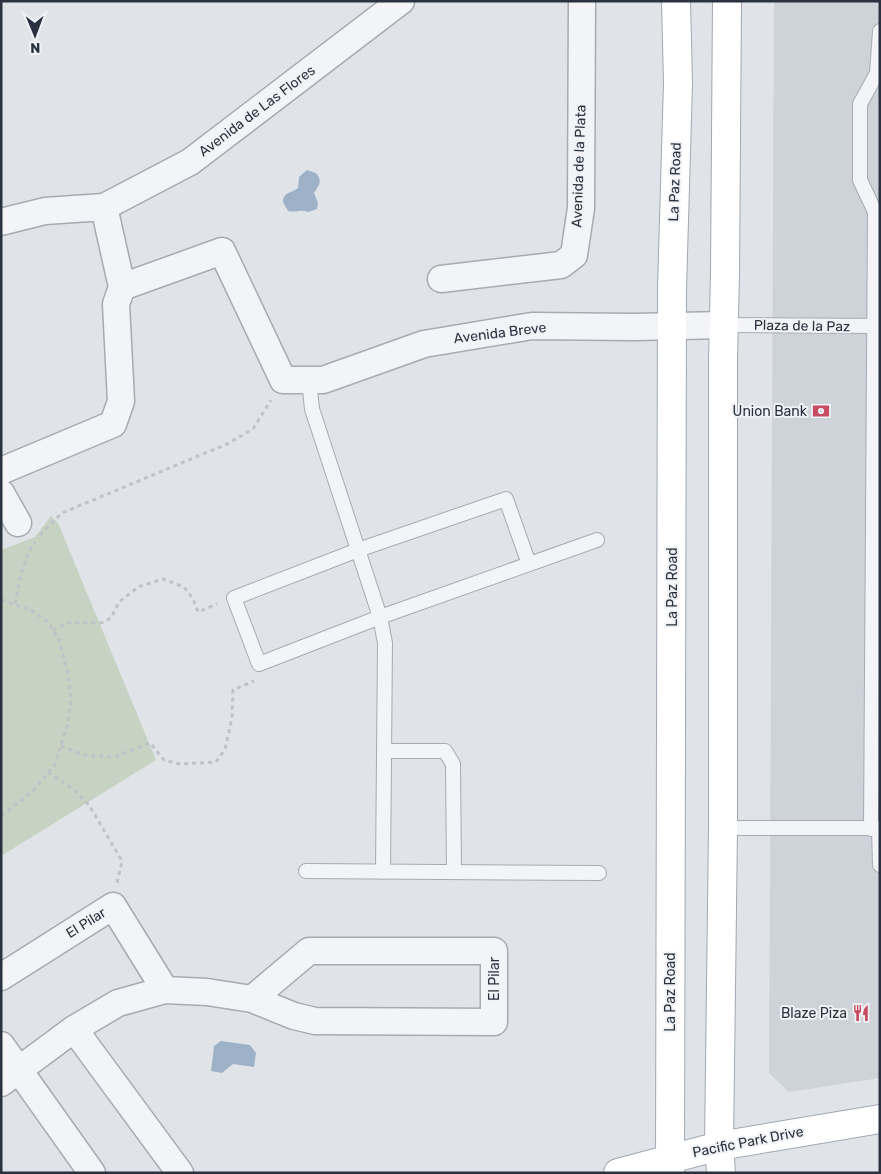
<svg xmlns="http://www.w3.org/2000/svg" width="881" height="1174" font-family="Rubik,sans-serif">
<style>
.built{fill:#ced3da}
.green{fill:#c6d2c2}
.water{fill:#9db2c7}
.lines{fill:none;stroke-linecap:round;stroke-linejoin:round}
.service-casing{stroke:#a6abb2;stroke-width:16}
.minor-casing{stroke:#a6abb2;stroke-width:29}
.primary-casing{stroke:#a0a8b4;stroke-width:30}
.path{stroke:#bfc2c7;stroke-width:3;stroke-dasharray:4 4;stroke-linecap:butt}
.service{stroke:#f3f4f7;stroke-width:14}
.minor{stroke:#f3f4f7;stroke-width:26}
.primary{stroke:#fff;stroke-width:28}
.labels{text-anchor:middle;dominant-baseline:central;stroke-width:4;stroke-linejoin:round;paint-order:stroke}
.street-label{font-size:14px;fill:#2a323f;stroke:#f0f2f6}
.poi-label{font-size:14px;fill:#2a323f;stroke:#f0f2f6;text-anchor:end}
</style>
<rect width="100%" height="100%" fill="#e0e4e8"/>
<path class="built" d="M774,1H880V1078L789,1092L769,1073Z"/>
<path class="green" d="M51,516L58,523L156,760L1,856V550L35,537Z"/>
<path class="water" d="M307,170L316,173C323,181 319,185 314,193L318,203L317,209L308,212C300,209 296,213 288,211L283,202C283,192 292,193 298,188L299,177Z
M221,1041L250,1045L256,1053L254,1067L233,1064L222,1073L211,1071L214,1046Z"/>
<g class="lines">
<g class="service-casing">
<path id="service" d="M724,325L880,326
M309,380L312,409L380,617L385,643L383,872
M529,564L506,499L358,550L234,598L259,664L380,617L597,540
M384,751H445L453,764L454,872
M723,828H879
M879,828L880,865
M871,829L875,212L860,180V104L877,73L880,31
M306,871L599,873"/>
</g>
<g class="minor-casing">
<path id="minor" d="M104,207L190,162L401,1
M1,222L45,211L104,207L122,287L116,304L121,401L113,424L1,471
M441,279L561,265L574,255L581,208L582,1
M122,287L222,251L283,380H323L424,344L532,326L634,327L724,325
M1,493L18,523
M1,977L113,906L165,990
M74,1029L180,1173
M1,1045L92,1173
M1,1083L74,1029L118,1003L165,990L207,992L252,999L294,1016L315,1021L494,1022V951H309L252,999"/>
</g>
<g class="primary-casing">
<path id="primary" d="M618,1173L719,1146L880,1119
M670,1173L672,289L678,83L676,1
M721,1173L719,1146L723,828V361L725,273L727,1"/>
</g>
<path class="path" d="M40,535L62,513L227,444L253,429L271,400
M1,600L31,610L48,622L59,640L68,673L71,701L67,727L54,766L32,792L1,816
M15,604C19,583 22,560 35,542
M53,630L68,623H101L111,618L119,602L138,587L163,579L184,587L193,599L198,612L217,604
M61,746L85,755L114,757L150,743L164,760L180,764L216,762L225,749L232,718L233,690L254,681
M48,772L74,790L89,805L122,861L117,883"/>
<use href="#service" class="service"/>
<use href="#minor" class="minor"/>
<use href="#primary" class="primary"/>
</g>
<defs>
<g id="bank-bare" transform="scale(1.35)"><path d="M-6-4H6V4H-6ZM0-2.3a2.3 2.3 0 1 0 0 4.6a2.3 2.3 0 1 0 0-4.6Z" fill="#c84b61" stroke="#f0f2f6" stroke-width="2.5" paint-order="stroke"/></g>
<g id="restaurant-bare" transform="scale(1.35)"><path d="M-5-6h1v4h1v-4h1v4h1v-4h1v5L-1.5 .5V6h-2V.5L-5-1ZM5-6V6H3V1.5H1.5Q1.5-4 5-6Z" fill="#c84b61" stroke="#f0f2f6" stroke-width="2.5" paint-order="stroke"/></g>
</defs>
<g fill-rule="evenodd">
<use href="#bank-bare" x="821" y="411"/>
<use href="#restaurant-bare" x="861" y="1013"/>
</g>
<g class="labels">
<g class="street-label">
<text transform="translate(257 111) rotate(-37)">Avenida de Las Flores</text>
<text transform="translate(579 166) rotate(-88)">Avenida de la Plata</text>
<text transform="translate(675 182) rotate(-88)">La Paz Road</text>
<text transform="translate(802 326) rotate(1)">Plaza de la Paz</text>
<text transform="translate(500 333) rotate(-7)">Avenida Breve</text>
<text transform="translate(672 587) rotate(-90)">La Paz Road</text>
<text transform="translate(86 923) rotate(-32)">El Pilar</text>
<text transform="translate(494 979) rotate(-90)">El Pilar</text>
<text transform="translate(670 992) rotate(-90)">La Paz Road</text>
<text transform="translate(748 1142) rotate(-11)">Pacific Park Drive</text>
</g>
<g class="poi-label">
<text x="807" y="411">Union Bank</text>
<text x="847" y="1013">Blaze Piza</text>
</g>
</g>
<rect width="881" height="1174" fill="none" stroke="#2a323f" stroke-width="5"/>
<g transform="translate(35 35) rotate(179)" stroke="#f0f2f6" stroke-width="4" paint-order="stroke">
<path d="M0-4L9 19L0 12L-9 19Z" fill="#2a323f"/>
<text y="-8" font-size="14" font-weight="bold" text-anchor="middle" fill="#2a323f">N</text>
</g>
</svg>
